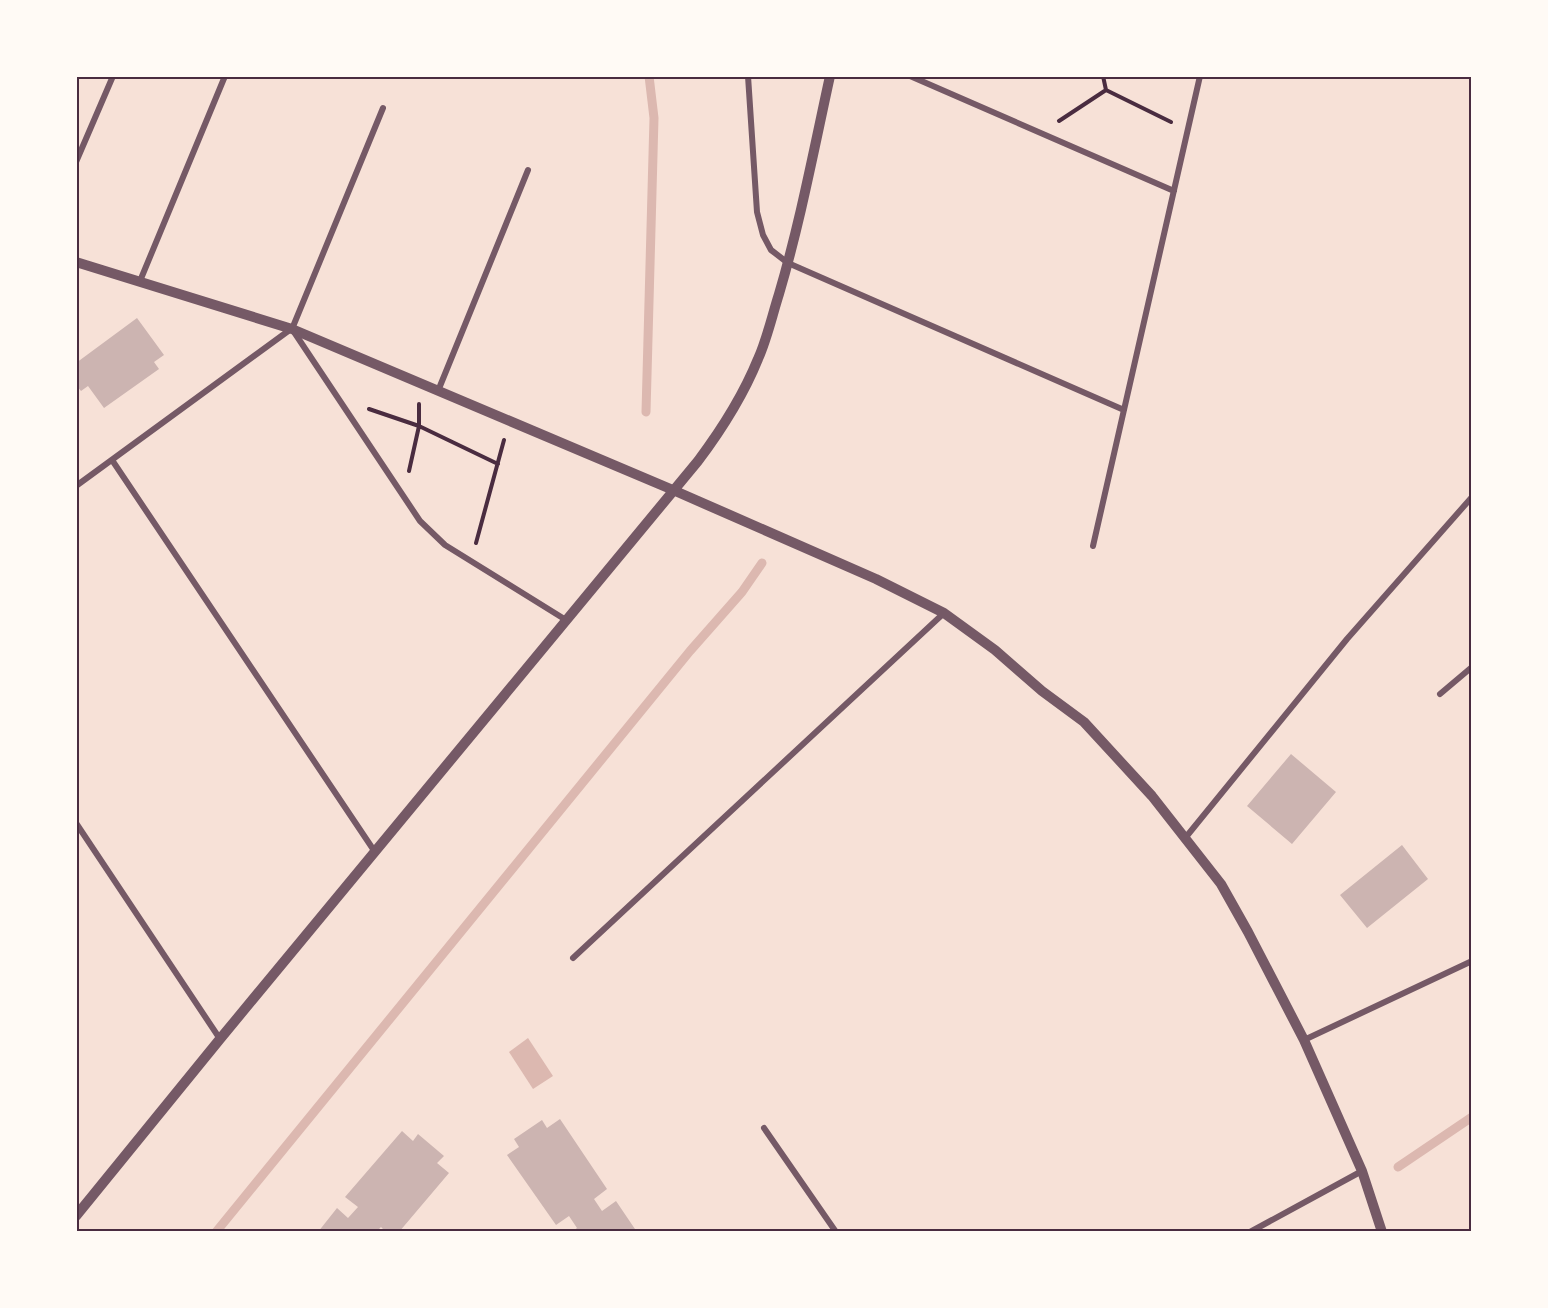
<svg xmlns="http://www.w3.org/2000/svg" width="1548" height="1308" font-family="Inter,sans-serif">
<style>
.water{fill:#dcb8b0}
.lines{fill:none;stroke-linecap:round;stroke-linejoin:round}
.stream{stroke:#dcb8b0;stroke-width:9}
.building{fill:#ccb4b1}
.path{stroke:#4a2c40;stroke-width:4}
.minor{stroke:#755966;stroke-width:6}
.tertiary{stroke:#755966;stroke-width:10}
.neatline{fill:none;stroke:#4a2c40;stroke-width:2}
</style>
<rect width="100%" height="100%" fill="#f7e1d7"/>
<path class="water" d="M528,1038L553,1076L533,1089L509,1052Z"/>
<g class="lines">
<path class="stream" d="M646,412L654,118L649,76
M1398,1167L1472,1117
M216,1232L690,651L742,592L762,563"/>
</g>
<path class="building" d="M137,318L164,355L154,362L159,369L104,408L88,386L81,391L76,385V363Z
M1291,754L1336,792L1292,844L1247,806Z
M1402,845L1428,879L1367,928L1340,895Z
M560,1119L607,1189L594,1199L602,1211L616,1201L637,1232H572L577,1228L569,1216L556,1225L507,1155L519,1147L514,1139L542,1120L547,1128Z
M402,1131L413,1141L418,1134L444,1156L437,1163L449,1173L399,1232H386L381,1227L376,1232H318L337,1208L348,1218L358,1207L345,1197Z"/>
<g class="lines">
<path class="path" d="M1103,76L1106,90L1171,122
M1059,121L1106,90
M369,409L419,426L498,464
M409,471L419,426V404
M476,543L504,440"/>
<path class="minor" d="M748,76L757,212L763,235L771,250L788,263L1124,410
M910,76L1174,191
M76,162L113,76
M140,281L225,76
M292,329L383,108
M294,332L420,521L445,545L566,620
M438,391L528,170
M112,460L375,852
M76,486L291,329
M1093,546L1200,76
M1440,694L1472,667
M76,823L220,1039
M1186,837L1347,639L1472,497
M573,958L944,613
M1304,1040L1472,961
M764,1128L836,1232
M1250,1232L1362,1171"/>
<path class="tertiary" d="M76,262L292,329L673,490L876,579L944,613L995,650L1042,691L1084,722L1152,796L1221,884L1248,932L1304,1040L1362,1171L1382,1232
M76,1216L220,1039L698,461C722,429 743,396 758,359C767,339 772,316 779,294C800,223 814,149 830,76"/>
</g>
<rect width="1548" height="1308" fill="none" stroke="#fffaf5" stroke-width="156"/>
<rect x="78" y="78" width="1392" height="1152" class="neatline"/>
</svg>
